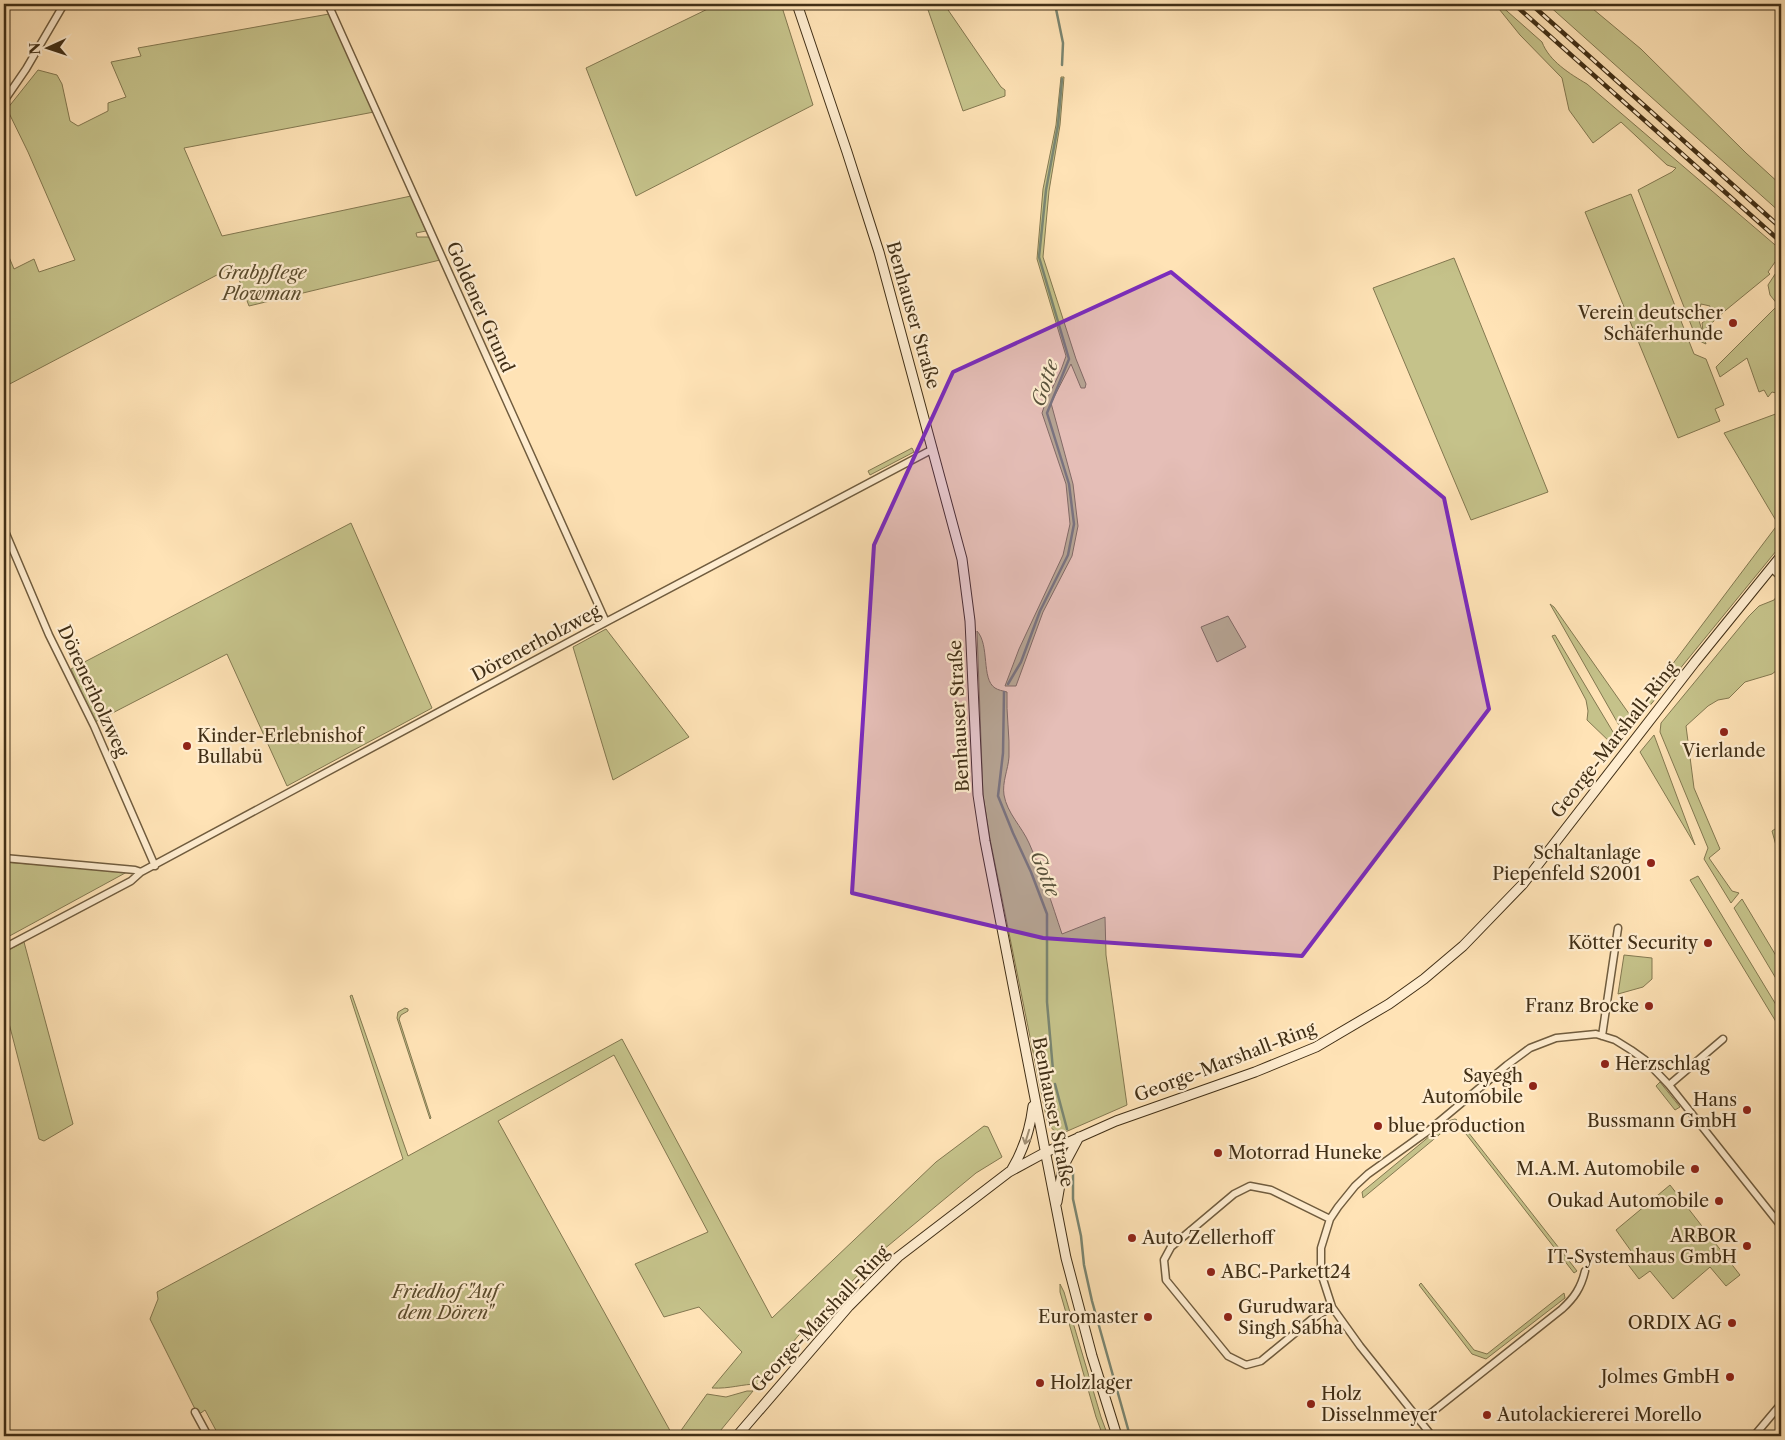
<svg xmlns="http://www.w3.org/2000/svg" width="1785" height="1440" font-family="'Libre Caslon Text',serif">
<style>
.green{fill:#c5c28a;stroke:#837850}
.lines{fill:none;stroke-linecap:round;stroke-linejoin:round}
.stream{stroke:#7a8571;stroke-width:2.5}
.street-casing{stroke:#705c3e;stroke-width:9}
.secondary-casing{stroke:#412f16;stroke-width:11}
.street{stroke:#ffedd0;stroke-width:6}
.secondary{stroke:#ffedd0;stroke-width:9}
.rail-casing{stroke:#412f16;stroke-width:4.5}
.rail{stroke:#ffedd0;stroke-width:2.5;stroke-dasharray:8;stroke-linecap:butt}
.oneway{stroke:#a08e73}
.marked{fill:#7b2cbf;fill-opacity:0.2;stroke:#7b2cbf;stroke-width:4;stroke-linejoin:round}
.poi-dot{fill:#8f2418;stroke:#ffedd0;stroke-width:2}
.labels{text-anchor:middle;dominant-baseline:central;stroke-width:4.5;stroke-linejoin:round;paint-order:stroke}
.park-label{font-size:18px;font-style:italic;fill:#5b4c2d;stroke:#ffedd0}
.street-label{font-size:18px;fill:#412f16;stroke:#ffedd0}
.poi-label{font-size:18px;fill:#412f16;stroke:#ffedd0;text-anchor:end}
.water-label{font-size:19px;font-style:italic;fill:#59533c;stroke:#ffedd0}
</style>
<rect width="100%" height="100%" fill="#ffe3b6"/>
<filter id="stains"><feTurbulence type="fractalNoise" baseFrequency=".004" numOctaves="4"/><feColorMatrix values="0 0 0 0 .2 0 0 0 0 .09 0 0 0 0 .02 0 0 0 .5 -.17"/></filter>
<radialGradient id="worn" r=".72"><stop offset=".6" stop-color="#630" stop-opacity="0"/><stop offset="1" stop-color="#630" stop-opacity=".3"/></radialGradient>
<path class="green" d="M718,4H781L813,105L636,196L586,68Z
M926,4H944L1001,87L1005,90V96L963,111Z
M1495,4H1499L1542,42C1549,61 1570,74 1587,84L1781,250V390L1776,393L1772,392L1768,397L1764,390L1759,392L1747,358L1720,377L1716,367L1778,305L1770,295L1768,285L1781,265L1780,255L1768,272L1770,274L1726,310L1703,331L1702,323L1710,317L1707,314L1710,311V306L1701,304L1698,317L1706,344L1697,340L1638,190L1672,172L1676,168L1667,165L1621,122L1593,143L1569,110L1562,78L1520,35Z
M1547,4H1587L1641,49L1746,153L1781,185V213Z
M329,14L374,112L184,148L222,236L411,196L426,231L416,233L417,237H430L440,260L249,306L234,266L4,387V245L14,269L34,259L39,272L75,260L28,152L7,109L38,70L57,75L62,84L70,121L78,126L108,111V103L126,97L111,62L141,56L138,48Z
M1061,77H1064L1060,125L1049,191L1043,257L1076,359L1086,384L1085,388H1081L1071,364L1051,403L1073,484L1078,526L1072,556L1043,612L1016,686H1005L1019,649L1063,555L1070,524L1066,484L1042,413L1046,401L1061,370L1066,356L1037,259L1043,189L1056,125Z
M1631,194L1694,354L1706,359L1724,405L1715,409L1720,421L1678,438L1585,212Z
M1454,258L1548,492L1471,520L1373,288Z
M1781,412V545L1625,736L1550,604L1554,607L1632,718L1778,524L1724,433Z
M912,448L914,452L870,475L868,471Z
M351,523L432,708L287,786L227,654L95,722L71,669Z
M1776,597L1781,599V667L1772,674L1745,682L1729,698L1718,700L1708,706L1686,726L1694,788L1720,849L1709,858L1732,891L1739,893L1731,903L1704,859L1708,848L1660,732L1661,723L1749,616L1759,606L1774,600Z
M1228,616L1246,647L1217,662L1201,627Z
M606,629L689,737L613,780L573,647Z
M977,631C990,645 981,679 995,688C998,690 1003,691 1007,692C1006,714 1010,736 1009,757C1008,770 1002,782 1004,795C1007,813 1022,827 1029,843C1042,872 1052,904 1062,934L1105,917L1106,955L1127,1105L1063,1133C1054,1132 1051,1129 1047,1121L990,839L983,795Z
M1555,635L1616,737L1612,744L1587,720L1588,711L1586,700L1552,636Z
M1654,735L1695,845L1640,752Z
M1781,825V855L1777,849L1772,831Z
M4,862L127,872L4,939Z
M1698,876L1781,1013V1030L1690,880Z
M1742,899L1781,964V987L1734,908Z
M24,942L73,1124L44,1141L39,1139L4,1004V952Z
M1624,955L1652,958V979L1643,987L1618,994Z
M352,995L408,1156L622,1039L772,1318L936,1162L984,1126L988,1127L1002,1157L976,1173L883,1250L798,1336L758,1384C742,1384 730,1389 712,1388L742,1352L699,1307L664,1317L635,1264L708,1232L614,1055L498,1121L673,1436H256L254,1433L249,1436H219L205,1410L198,1415L150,1319L158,1299L157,1292L403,1159L350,996Z
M405,1008L408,1009V1011L401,1015L399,1019L431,1118L430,1119L397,1018L398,1012Z
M1660,1082L1680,1107L1675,1110L1656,1086Z
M1455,1119L1457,1120L1363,1198L1362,1192L1448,1121Z
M1461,1123L1577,1271L1574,1273L1459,1125Z
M1670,1185L1740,1275L1726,1286L1710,1267L1673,1299L1650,1271L1639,1279L1623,1258L1631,1251L1616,1230Z
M1421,1283L1474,1350L1487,1354L1564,1293L1565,1298L1486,1359L1472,1354L1419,1285Z
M1060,1284L1064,1292L1101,1417L1108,1436H1103L1096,1417L1060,1292Z
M747,1391H753L716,1436H677L707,1394L726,1397Z"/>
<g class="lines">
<path class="stream" d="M1055,4L1063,43L1062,65
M1008,684L1021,662L1040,611L1068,555L1074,524L1069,484L1047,413L1069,359L1039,257L1046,190L1058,125L1062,79
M1004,692L1003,753L998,796L1013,833L1031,872L1047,914V1002L1053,1070
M1055,1084L1067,1129
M1073,1170V1199L1081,1236L1084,1265L1092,1301L1130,1436"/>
<g class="street-casing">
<path id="street" d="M328,4L606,622
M4,101L26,69L64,4
M4,529L49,635L94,726L155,866
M1771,568L1781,577
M4,858L135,870L141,872
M4,948L131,881L141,872L606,622L933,449
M1602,1036L1618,928
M1669,1085L1723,1039
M1330,1219L1271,1190L1250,1186L1234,1194L1171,1247L1164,1260L1166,1280L1228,1356L1246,1365L1261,1361L1312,1319L1332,1307
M195,1412L208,1436
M1421,1421L1562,1309C1574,1298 1581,1288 1585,1271
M1432,1436L1360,1346L1332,1307L1321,1273V1248L1330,1219L1338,1207L1355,1186L1368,1174L1428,1131L1507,1065L1530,1048L1556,1038L1596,1034L1615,1040L1631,1050L1645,1060L1669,1085L1781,1226
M1754,1436L1781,1404"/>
</g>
<g class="secondary-casing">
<path id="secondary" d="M797,4L847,152L879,252L962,559L970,621L978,795L985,841L1066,1258L1092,1356L1117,1436
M1012,1169C1024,1149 1030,1130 1033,1106
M1057,1202L1063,1167L1079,1137
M737,1436L849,1306L898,1257L1009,1172L1044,1153L1116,1121L1255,1072L1316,1047L1389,1004L1424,979L1463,946L1523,884L1695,662L1781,556"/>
</g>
<use href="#street" class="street"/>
<use href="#secondary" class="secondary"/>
<g class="rail-casing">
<path id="rail" d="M1514,4L1781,242
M1531,4L1781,228"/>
</g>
<use href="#rail" class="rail"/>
</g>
<defs><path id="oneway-shaft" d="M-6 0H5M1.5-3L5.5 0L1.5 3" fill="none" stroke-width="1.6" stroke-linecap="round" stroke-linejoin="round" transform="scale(1.25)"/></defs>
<use class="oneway" href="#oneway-shaft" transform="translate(1027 1137) rotate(107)"/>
<path class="marked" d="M1171,272L1444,498L1489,709L1302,956L1043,938L852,893L874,545L953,372Z"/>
<g class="poi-dot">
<circle cx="1733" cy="323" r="5"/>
<circle cx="1724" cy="732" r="5"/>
<circle cx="187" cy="746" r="5"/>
<circle cx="1651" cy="863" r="5"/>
<circle cx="1708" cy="943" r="5"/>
<circle cx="1649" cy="1006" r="5"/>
<circle cx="1605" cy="1064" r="5"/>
<circle cx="1533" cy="1086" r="5"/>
<circle cx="1747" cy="1110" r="5"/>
<circle cx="1378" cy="1126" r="5"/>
<circle cx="1218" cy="1153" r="5"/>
<circle cx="1695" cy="1169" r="5"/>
<circle cx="1719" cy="1201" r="5"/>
<circle cx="1132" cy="1238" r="5"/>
<circle cx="1747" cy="1246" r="5"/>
<circle cx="1211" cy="1272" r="5"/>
<circle cx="1148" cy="1317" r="5"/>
<circle cx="1228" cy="1317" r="5"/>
<circle cx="1732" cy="1323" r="5"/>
<circle cx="1730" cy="1377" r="5"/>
<circle cx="1040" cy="1383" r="5"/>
<circle cx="1311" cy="1404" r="5"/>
<circle cx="1487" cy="1415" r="5"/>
</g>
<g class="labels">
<g class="park-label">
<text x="262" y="273">Grabpflege<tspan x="262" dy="21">Plowman</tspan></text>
<text x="445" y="1292">Friedhof "Auf<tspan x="445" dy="21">dem Dören"</tspan></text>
</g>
<g class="street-label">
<text transform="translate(480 307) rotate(66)">Goldener Grund</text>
<text transform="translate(913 315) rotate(74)">Benhauser Straße</text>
<text transform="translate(536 643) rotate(-28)">Dörenerholzweg</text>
<text transform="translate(93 691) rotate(65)">Dörenerholzweg</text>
<text transform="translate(959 716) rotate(-93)">Benhauser Straße</text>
<text transform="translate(1614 740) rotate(-52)">George-Marshall-Ring</text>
<text transform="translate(1225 1062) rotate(-21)">George-Marshall-Ring</text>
<text transform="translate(1053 1112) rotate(79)">Benhauser Straße</text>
<text transform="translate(820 1319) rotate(-47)">George-Marshall-Ring</text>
</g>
<g class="poi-label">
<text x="1723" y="313">Verein deutscher<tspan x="1723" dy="21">Schäferhunde</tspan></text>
<text x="197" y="736" text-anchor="start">Kinder-Erlebnishof<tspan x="197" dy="21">Bullabü</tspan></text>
<text x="1724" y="751" text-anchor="middle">Vierlande</text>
<text x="1641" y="853">Schaltanlage<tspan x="1641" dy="21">Piepenfeld S2001</tspan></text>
<text x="1698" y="943">Kötter Security</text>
<text x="1639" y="1006">Franz Brocke</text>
<text x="1615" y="1064" text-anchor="start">Herzschlag</text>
<text x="1523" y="1076">Sayegh<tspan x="1523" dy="21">Automobile</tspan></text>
<text x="1737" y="1100">Hans<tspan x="1737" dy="21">Bussmann GmbH</tspan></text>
<text x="1388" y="1126" text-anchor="start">blue production</text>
<text x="1228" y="1153" text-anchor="start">Motorrad Huneke</text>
<text x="1685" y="1169">M.A.M. Automobile</text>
<text x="1709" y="1201">Oukad Automobile</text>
<text x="1737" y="1236">ARBOR<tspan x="1737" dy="21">IT-Systemhaus GmbH</tspan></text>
<text x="1142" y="1238" text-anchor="start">Auto Zellerhoff</text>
<text x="1221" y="1272" text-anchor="start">ABC-Parkett24</text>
<text x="1238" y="1307" text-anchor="start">Gurudwara<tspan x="1238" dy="21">Singh Sabha</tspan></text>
<text x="1138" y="1317">Euromaster</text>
<text x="1722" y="1323">ORDIX AG</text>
<text x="1720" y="1377">Jolmes GmbH</text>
<text x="1050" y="1383" text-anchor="start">Holzlager</text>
<text x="1321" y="1394" text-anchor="start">Holz<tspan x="1321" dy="21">Disselnmeyer</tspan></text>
<text x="1497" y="1415" text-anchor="start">Autolackiererei Morello</text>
</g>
<g class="water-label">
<text transform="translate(1045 383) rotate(-72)">Gotte</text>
<text transform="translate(1045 874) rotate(68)">Gotte</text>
</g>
</g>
<rect width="1785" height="1440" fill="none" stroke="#ffe3b6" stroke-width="20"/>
<rect x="5" y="5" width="1775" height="1430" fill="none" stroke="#412f16" stroke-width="2.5"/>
<rect x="10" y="10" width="1765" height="1420" fill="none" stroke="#412f16"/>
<g transform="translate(48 48) rotate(267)" stroke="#ffedd0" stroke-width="4" paint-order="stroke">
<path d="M0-4L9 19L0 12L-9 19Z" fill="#412f16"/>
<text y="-8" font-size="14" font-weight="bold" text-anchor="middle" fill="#412f16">N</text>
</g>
<rect width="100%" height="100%" filter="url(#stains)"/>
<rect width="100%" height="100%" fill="url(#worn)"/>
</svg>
